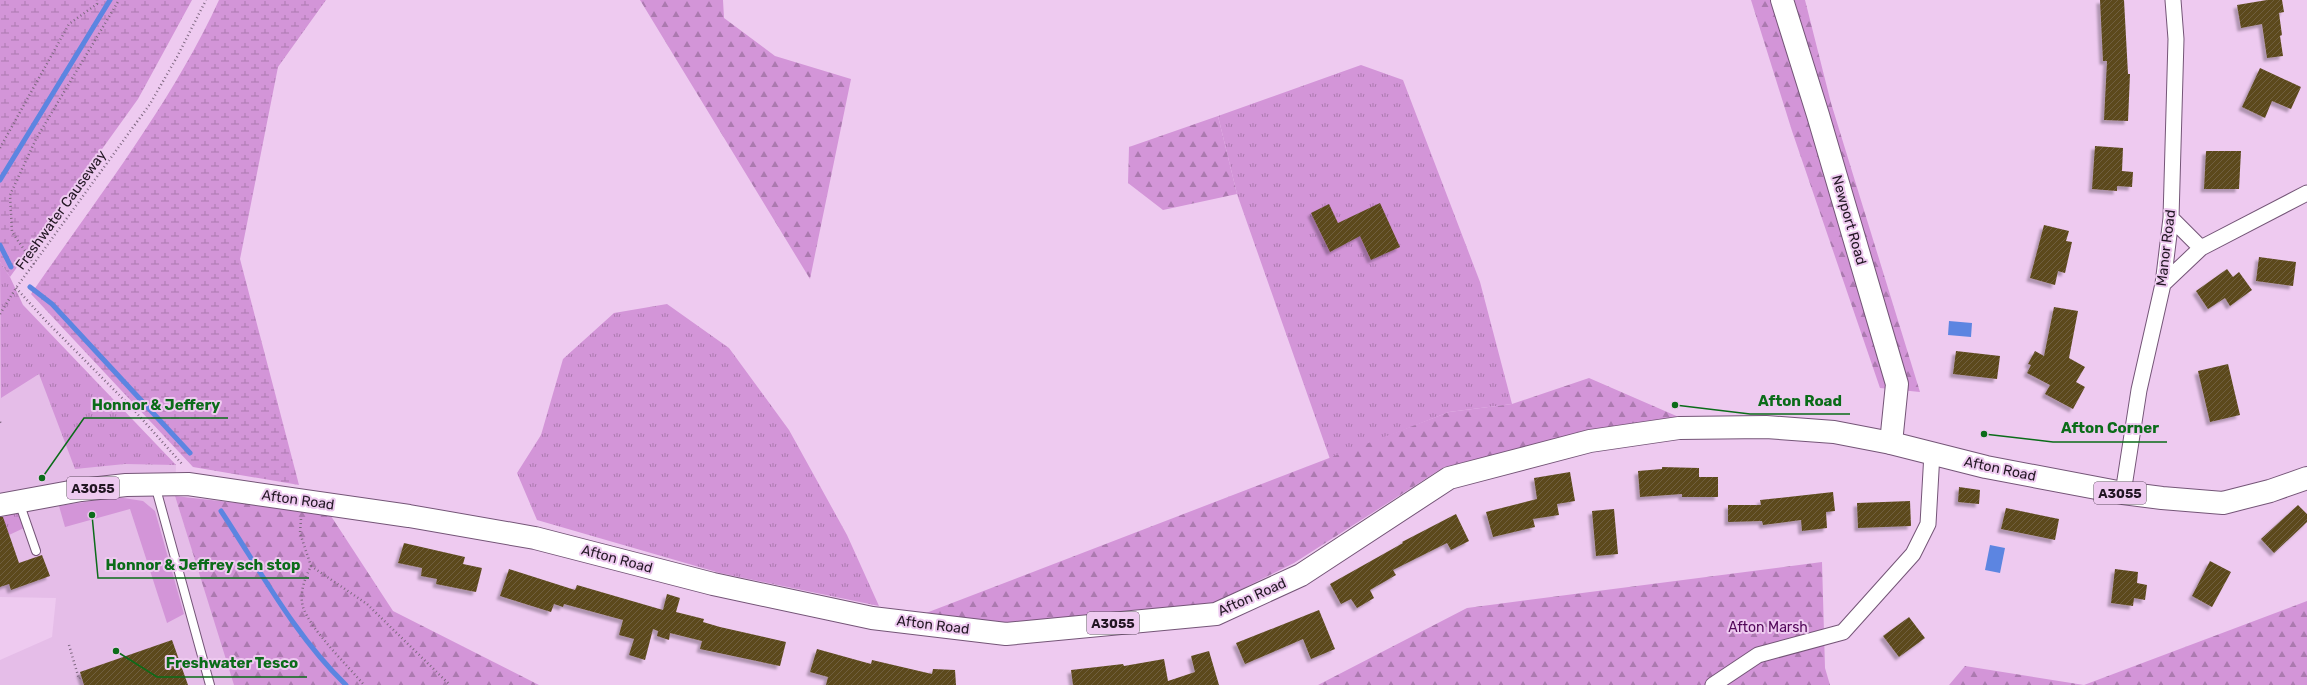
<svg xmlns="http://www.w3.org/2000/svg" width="2307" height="685" font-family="Rubik,sans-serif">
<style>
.built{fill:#e5bde8}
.grass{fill:url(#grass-tufts)}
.forest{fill:url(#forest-firs)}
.wetland{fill:url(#wetland-marsh)}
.garden{fill:#d395d8}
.water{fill:#5c85e1}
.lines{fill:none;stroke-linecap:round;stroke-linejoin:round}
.stream{stroke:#5c85e1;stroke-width:5}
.building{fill:url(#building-hatch);filter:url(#shadow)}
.lane-casing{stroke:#745577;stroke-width:10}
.street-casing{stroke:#745577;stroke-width:17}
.secondary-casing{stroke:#745577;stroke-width:24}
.primary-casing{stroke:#745577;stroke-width:24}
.path{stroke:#7f6881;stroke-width:2.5;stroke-dasharray:1 3;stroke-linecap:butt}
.lane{stroke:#fff;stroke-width:8}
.street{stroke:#fff;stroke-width:15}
.secondary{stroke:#fff;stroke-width:22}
.primary{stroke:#fff;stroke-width:22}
.labels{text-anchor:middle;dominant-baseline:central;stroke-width:4;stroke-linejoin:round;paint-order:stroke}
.shield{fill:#eecaf0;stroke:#5f4c60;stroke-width:1}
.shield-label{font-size:13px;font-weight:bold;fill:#221623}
.street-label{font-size:14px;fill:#221623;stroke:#eecaf0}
.park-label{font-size:14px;fill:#520759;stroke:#eecaf0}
.leader{fill:none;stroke:#0b6c19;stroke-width:1.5}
.callout-dot{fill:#0b6c19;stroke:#eecaf0;stroke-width:1.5}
.callout-label{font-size:15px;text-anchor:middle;font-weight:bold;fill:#0b6c19;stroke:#eecaf0;stroke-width:4;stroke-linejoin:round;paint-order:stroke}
</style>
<defs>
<pattern id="grass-tufts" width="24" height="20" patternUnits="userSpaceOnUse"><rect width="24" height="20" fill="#d395d8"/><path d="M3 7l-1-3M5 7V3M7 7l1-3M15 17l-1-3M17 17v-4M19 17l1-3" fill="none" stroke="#ab79af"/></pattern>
<pattern id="forest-firs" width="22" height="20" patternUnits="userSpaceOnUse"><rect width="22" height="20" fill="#d395d8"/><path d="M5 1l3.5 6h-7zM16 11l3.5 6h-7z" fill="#ab79af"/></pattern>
<pattern id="wetland-marsh" width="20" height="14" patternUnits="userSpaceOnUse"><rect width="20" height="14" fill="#d395d8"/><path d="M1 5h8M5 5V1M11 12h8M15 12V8" fill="none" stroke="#ab79af"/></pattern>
<pattern id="building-hatch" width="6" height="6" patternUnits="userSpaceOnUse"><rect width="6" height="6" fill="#5c491f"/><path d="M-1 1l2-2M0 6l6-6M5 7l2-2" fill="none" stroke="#6f5f3f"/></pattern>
<filter id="shadow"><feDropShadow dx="-3.5" dy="3.5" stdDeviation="1" flood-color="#0004"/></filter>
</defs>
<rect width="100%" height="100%" fill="#eecaf0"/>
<path class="built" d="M23,305L176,465L175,496L235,685H0V660L52,637L56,598L0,597V327Z"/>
<path class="grass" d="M1361,65L1403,80L1480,282L1512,404L1449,412L1330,459L1237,194L1218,116Z
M0,262L10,277L23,305L176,465L125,464L75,469L39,374L1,398Z
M667,304L729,348L789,430L847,535L879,606L720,573L537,520L517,473L541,435L563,359L614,313Z
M19,512L24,528L9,535L0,518Z"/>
<path class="forest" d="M640,0H723L724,18L775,56L851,79L810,279Z
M1751,0H1805L1831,103L1920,392L1880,388L1792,131Z
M1218,116L1237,194L1163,210L1128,183L1129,147Z
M1589,378L1681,418L1591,432L1444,467L1294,563L1210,605L1101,613L1009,626L926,613L1449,412L1512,404Z
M175,496L329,513L393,611L539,685H234Z
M1822,562L1825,668L1830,685H1318L1467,608Z
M2307,601V685H1949L1965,666L2084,685Z"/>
<path class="wetland" d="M0,0H192L138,99L10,277L0,262Z
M219,0H326L278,67L240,259L299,485L193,467L31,294C95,201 172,103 219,0Z"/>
<path class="garden" d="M117,497L143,501L155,511L184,614L167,623L130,509L65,527L59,506Z"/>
<path class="water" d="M1949,321L1972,323L1971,337L1948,335Z
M1990,545L2005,548L2000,573L1985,570Z"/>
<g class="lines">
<path class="stream" d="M0,180L110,0
M0,245L11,267
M30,287L52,304L190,453
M221,511C260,570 295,636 346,685"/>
</g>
<path class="building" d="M2100,0H2124L2128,74H2130L2128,121L2104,120L2107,61H2103Z
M2267,0H2282L2284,12L2279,13L2282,35L2280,36L2283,56L2267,58L2262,24L2241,28L2237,5Z
M2260,68L2301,87L2291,109L2272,101L2265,118L2242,107Z
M2095,146L2123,148L2122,171L2133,172L2132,187L2117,186V191L2092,189Z
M2206,151H2241L2239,189H2204Z
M1380,203L1400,247L1371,260L1360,236L1330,252L1311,213L1329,204L1338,223Z
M2044,225L2069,231L2066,241L2072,242L2065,273L2058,271L2055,285L2030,278Z
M2259,257L2296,262L2293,286L2256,281Z
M2227,269L2233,277L2239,272L2252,290L2230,306L2225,298L2208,309L2196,291Z
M2054,307L2078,311L2069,358L2085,367L2076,382L2085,387L2073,409L2045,394L2050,385L2027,373L2031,365L2028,364L2035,351L2044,356Z
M1956,351L2000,356L1997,379L1953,374Z
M2228,364L2240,415L2210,422L2198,371Z
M1662,467L1699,468V477H1718V497H1682V494L1640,497L1638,471L1662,469Z
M1570,472L1575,501L1557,504L1559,515L1533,519L1535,527L1493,537L1486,512L1537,499L1534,478Z
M1959,487L1980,490L1979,504L1958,502Z
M1833,492L1835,511L1826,512L1827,528L1802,531L1801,520L1763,525L1762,521L1728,522V505H1761L1760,500Z
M1910,501L1911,526L1858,528L1857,503Z
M2298,505L2307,514V522L2274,553L2261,539Z
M2006,508L2059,519L2055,540L2001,529Z
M1614,509L1618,554L1596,556L1592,511Z
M1456,514L1469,541L1451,550L1447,543L1393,570L1396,575L1370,590L1374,598L1357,608L1351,599L1341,604L1330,584L1403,543L1402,542Z
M0,517H3L19,563L42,555L50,576L11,590L9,584L0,587Z
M404,543L465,557L463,564L482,568L476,592L436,584L437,579L421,576L422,568L398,563Z
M2210,561L2231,572L2212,607L2192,596Z
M509,569L575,590L577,585L663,610L667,594L680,598L676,612L704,619L703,622L720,627L786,642L780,666L700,649L702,641L670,633L669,640L657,636L658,631L653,629L645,660L629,655L634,639L619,635L623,620L564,604L563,607L554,604L551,612L500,596Z
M2115,569L2138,572L2137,583L2147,585L2145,600L2134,598L2133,606L2111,603Z
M1319,610L1335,649L1311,659L1303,639L1245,664L1236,643Z
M1909,617L1925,638L1899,657L1883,636Z
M172,640L188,685H84L80,672Z
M817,649L871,664L872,660L932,674L933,669L955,670L956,685H826L828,677L810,672Z
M1209,651L1219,685H1073L1071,670L1123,664L1124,666L1164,659L1168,681L1195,672L1191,656Z"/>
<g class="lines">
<g class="lane-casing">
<path id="lane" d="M155,485L210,685
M19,502L36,551"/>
</g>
<g class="street-casing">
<path id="street" d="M2171,218L2201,248
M2163,284L2201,248L2307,193
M2123,493L2139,390L2163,284L2171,218L2176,39L2173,0
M1713,685L1758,655L1843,632L1913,554L1928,524L1932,453"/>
</g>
<g class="secondary-casing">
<path id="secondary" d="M1782,0L1818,115L1897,384L1891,443"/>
</g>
<g class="primary-casing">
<path id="primary" d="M0,505L81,490L126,485L188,484L409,516L535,538L713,584L872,618L1006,634L1216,614L1301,575L1449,478L1590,441L1679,428L1766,427L1834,432L1891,443L1986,467L2123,493L2162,498L2223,503L2270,491L2307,478"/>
</g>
<path class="path" d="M0,148L69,24L97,4V0
M34,264L12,232L10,195L36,139L119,0
M16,288L46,321L133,409L182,464
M0,314L16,288L150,104L177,57L206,0
M0,422L2,425
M301,519L300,533L311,566C305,578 299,593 303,607C310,629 348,666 364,685
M311,566L367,604L450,685
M69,645L79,679L81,677"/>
<use href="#lane" class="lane"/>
<use href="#street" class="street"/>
<use href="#secondary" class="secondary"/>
<use href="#primary" class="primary"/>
</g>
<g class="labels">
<g class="shield">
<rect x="67" y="477" width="52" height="22" rx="3"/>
<rect x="2094" y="482" width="52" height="22" rx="3"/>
<rect x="1087" y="612" width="52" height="22" rx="3"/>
</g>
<g class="shield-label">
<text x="93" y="488">A3055</text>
<text x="2120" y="493">A3055</text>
<text x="1113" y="623">A3055</text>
</g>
<g class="street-label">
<text transform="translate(61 210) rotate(-54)">Freshwater Causeway</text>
<text transform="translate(1849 220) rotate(74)">Newport Road</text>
<text transform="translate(2166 248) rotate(-83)">Manor Road</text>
<text transform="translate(2000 469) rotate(12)">Afton Road</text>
<text transform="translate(298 500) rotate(8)">Afton Road</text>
<text transform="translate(617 559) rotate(15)">Afton Road</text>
<text transform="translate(1252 597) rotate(-24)">Afton Road</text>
<text transform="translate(933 625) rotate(7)">Afton Road</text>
</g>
<g class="park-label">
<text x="1768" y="627">Afton Marsh</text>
</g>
</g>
<path class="leader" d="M1675 405L1750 414H1850M42 478L84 418H228M1984 434L2053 442H2167M92 515L98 578H309M116 651L157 677H307"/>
<g class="callout-dot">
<circle cx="1675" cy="405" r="4"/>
<circle cx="42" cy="478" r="4"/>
<circle cx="1984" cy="434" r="4"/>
<circle cx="92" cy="515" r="4"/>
<circle cx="116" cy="651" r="4"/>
</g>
<g class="callout-label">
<text x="1800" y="406">Afton Road</text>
<text x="156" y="410">Honnor &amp; Jeffery</text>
<text x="2110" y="433">Afton Corner</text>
<text x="203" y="570">Honnor &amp; Jeffrey sch stop</text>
<text x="232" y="668">Freshwater Tesco</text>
</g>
</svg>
